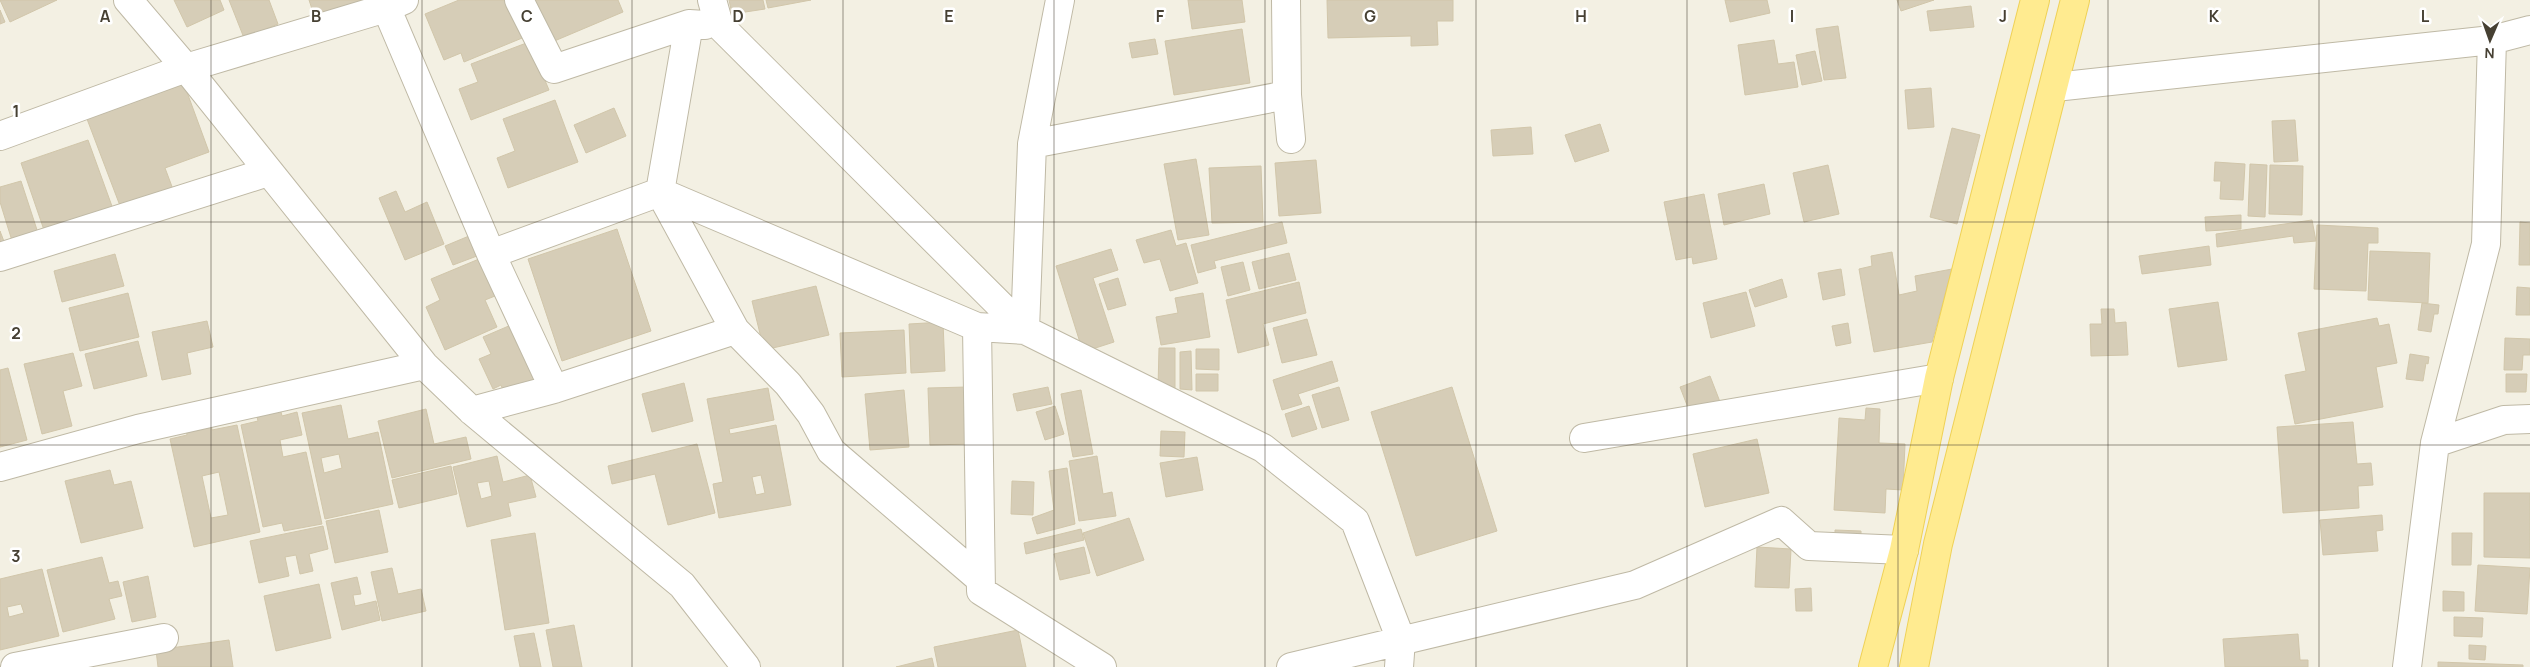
<svg xmlns="http://www.w3.org/2000/svg" width="2530" height="667" font-family="Manrope,sans-serif">
<style>
.building{fill:#d6cdb7;stroke:#d1c6aa;fill-rule:evenodd}
.lines{fill:none;stroke-linecap:round;stroke-linejoin:round}
.minor-casing{stroke:#bfb9a5;stroke-width:30}
.major-casing{stroke:#efd156;stroke-width:30}
.minor{stroke:#fff;stroke-width:28}
.major{stroke:#ffeb90;stroke-width:28}
.grid{fill:none;stroke:#464033;stroke-width:1;stroke-opacity:0.55}
.grid-label{font-size:16px;text-anchor:middle;font-weight:bold;fill:#464033;stroke:#fff;stroke-width:5;stroke-linejoin:round;paint-order:stroke}
</style>
<rect width="100%" height="100%" fill="#f3f0e3"/>
<path class="building" d="M0,0H57L10,22Z
M174,0H220L224,10L187,27Z
M229,0H269L278,24L244,38Z
M309,0H370L316,21Z
M459,0H513L527,36L464,62L461,53L444,60L425,14Z
M534,0H618L623,12L552,42Z
M729,0H763L765,9L732,14Z
M766,0H811L768,8Z
M1188,0H1242L1245,22L1192,29Z
M1327,0H1453V21H1437L1438,45L1411,46V36L1328,38Z
M1725,0H1767L1770,13L1730,22Z
M1897,0H1934L1901,11Z
M1971,6L1974,27L1930,31L1927,11Z
M0,10L5,22L0,24Z
M1838,26L1846,78L1824,80L1816,29Z
M1242,29L1250,83L1174,95L1165,41Z
M1155,39L1158,54L1132,58L1129,43Z
M1774,40L1778,64L1794,62L1798,87L1745,95L1738,45Z
M529,42L549,90L471,120L459,89L478,82L471,64Z
M1815,51L1822,81L1802,85L1796,55Z
M184,84L209,152L165,168L174,192L122,211L87,119Z
M1931,88L1934,127L1908,129L1905,90Z
M555,100L578,162L508,188L497,158L515,151L503,119Z
M614,108L626,136L586,153L574,125Z
M2295,120L2298,161L2274,162L2272,121Z
M1600,124L1609,151L1575,162L1565,135Z
M1531,127L1533,154L1493,156L1491,130Z
M1952,128L1980,135L1957,224L1930,217Z
M88,140L113,209L45,233L21,163Z
M1196,159L1209,235L1178,240L1164,164Z
M1316,160L1321,213L1279,216L1275,163Z
M2215,162L2245,164L2243,200L2220,199L2221,181H2214Z
M2250,164L2267,165L2265,217L2248,216Z
M1828,165L1839,214L1804,222L1793,173Z
M2270,165L2303,166L2302,215L2269,214Z
M1261,166L1263,222L1212,223L1209,168Z
M21,181L39,236L13,244L0,202V187Z
M1764,184L1770,214L1724,225L1718,194Z
M396,191L405,212L427,202L444,244L405,260L379,198Z
M1704,194L1717,259L1693,264L1692,257L1676,260L1664,202Z
M2241,215V229L2206,231L2205,217Z
M2312,220L2316,241L2294,243L2293,236L2217,247L2216,234Z
M1282,222L1287,243L1214,261L1216,268L1198,273L1191,245Z
M2520,222L2530,223V265H2519Z
M2317,225L2378,228V243H2368L2366,291L2314,289Z
M617,229L651,331L562,361L528,259Z
M1171,230L1176,246L1186,243L1198,283L1170,291L1160,259L1144,263L1136,240Z
M0,231L5,244L0,246Z
M469,236L477,256L453,265L445,246Z
M2209,246L2211,265L2142,274L2139,256Z
M1111,249L1118,270L1093,278L1114,342L1083,352L1056,266Z
M2370,251L2430,253L2428,303L2368,300Z
M1892,252L1899,295L1917,291L1915,276L1952,269L1932,342L1874,352L1859,269L1872,266L1871,256Z
M1289,253L1296,280L1259,289L1252,262Z
M115,254L124,286L62,302L54,271Z
M479,259L495,296L485,300L497,327L445,350L426,307L440,300L431,279Z
M1243,262L1250,290L1228,296L1221,267Z
M1841,269L1845,295L1823,300L1818,273Z
M1118,278L1126,305L1108,310L1099,284Z
M1782,279L1787,297L1755,307L1749,290Z
M1299,282L1306,313L1263,324L1269,345L1238,353L1226,300Z
M816,286L829,335L764,350L752,301Z
M2517,287L2530,288V315H2516Z
M1746,292L1755,326L1711,338L1703,303Z
M128,293L139,337L80,351L69,308Z
M1203,293L1210,337L1161,345L1156,317L1178,313L1175,298Z
M2218,302L2227,360L2178,367L2169,309Z
M2422,303L2439,305L2438,314H2434L2431,332L2418,330Z
M2101,309H2114L2115,323L2126,322L2128,355L2091,356L2090,324H2102Z
M2377,318L2379,326L2389,324L2397,363L2376,367L2383,407L2295,424L2285,375L2306,371L2298,333Z
M1307,319L1317,355L1282,363L1273,328Z
M207,321L213,347L187,353L191,374L162,380L152,332Z
M943,322L945,371L911,373L909,324Z
M1848,323L1851,343L1836,346L1832,326Z
M511,325L537,382L505,395L501,385L493,389L479,359L491,354L483,337Z
M904,330L906,373L842,377L840,333Z
M2505,338L2530,339V355H2523L2522,370H2504Z
M138,341L147,376L94,389L85,354Z
M1159,348H1175V388H1158Z
M1196,349H1219V370L1196,369Z
M1191,351L1192,390L1180,389V352Z
M73,353L82,386L63,391L72,426L42,434L24,364Z
M2410,354L2429,357L2428,364L2426,363L2423,381L2406,379Z
M1332,361L1338,381L1298,394L1302,404L1282,410L1273,380Z
M8,368L27,440L0,447V370Z
M1196,374H1218V391H1196Z
M2506,374H2527L2526,392H2506Z
M1710,376L1722,407L1692,418L1680,387Z
M684,383L693,421L652,432L642,394Z
M967,387L969,444L930,445L928,388Z
M1048,387L1052,404L1017,411L1013,394Z
M1339,387L1349,420L1322,428L1312,395Z
M1452,387L1497,531L1416,556L1371,412Z
M768,388L774,420L729,429L730,434L776,425L791,505L719,518L713,484L723,482L707,399ZM761,475L765,493L756,495L752,477Z
M904,390L909,447L870,450L865,394Z
M1081,390L1093,454L1073,457L1061,394Z
M341,405L348,439L378,432L393,504L325,519L302,413ZM339,454L342,468L324,473L321,458Z
M1055,406L1064,434L1045,440L1036,412Z
M1309,406L1317,429L1292,437L1285,414Z
M280,408L282,416L297,412L302,435L280,440L283,457L306,452L322,524L284,531L282,523L263,527L241,425L258,421L256,413Z
M1866,408L1880,409L1879,443L1905,444L1903,490L1886,489L1885,513L1834,510L1839,418L1865,420Z
M426,409L434,444L466,437L471,459L392,478L378,421Z
M2353,422L2357,464L2371,463L2373,485L2358,486L2359,508L2283,513L2277,427Z
M211,423L212,430L237,425L260,532L194,547L170,439L187,435L186,428ZM219,472L228,515L211,518L202,476Z
M1161,431L1185,432L1184,457L1160,456Z
M1757,439L1769,493L1705,507L1693,454Z
M697,444L715,513L668,525L655,474L612,484L608,466Z
M497,456L503,482L530,475L536,497L508,503L511,516L467,527L453,467ZM489,481L492,496L481,499L477,483Z
M1097,456L1103,494L1112,492L1116,516L1079,521L1069,461Z
M1197,457L1203,490L1166,497L1160,463Z
M451,466L457,494L399,508L392,480Z
M1067,468L1075,524L1037,534L1032,518L1054,510L1049,471Z
M110,470L114,485L131,481L143,528L81,543L65,481Z
M1012,481L1034,482L1033,515L1011,514Z
M2484,493H2530V558L2484,557Z
M379,510L388,552L335,563L326,521Z
M2382,515L2383,530L2376,531L2378,551L2323,555L2320,520Z
M1129,518L1144,560L1097,576L1083,533Z
M323,526L328,549L309,554L313,571L300,574L296,555L285,557L289,576L259,583L250,541Z
M1081,529L1084,540L1026,554L1024,543Z
M1835,530L1861,531V542L1835,541Z
M535,533L549,623L505,630L491,540Z
M2452,533H2472L2471,565H2452Z
M1084,547L1090,573L1060,580L1054,554Z
M1757,547L1791,549L1789,588L1755,587Z
M102,557L109,583L118,581L122,596L109,599L115,619L63,632L47,570Z
M2478,565L2530,568L2527,614L2475,611Z
M392,568L398,594L421,589L426,611L382,621L371,572Z
M42,569L59,636L0,650V579ZM21,604L24,613L9,617L7,607Z
M148,576L156,617L132,622L123,582Z
M357,577L361,594L353,595L355,606L376,601L380,620L342,630L331,583Z
M319,584L331,638L276,651L264,596Z
M1811,588L1812,611H1796L1795,589Z
M2443,591L2464,592V611H2443Z
M2454,617L2483,618L2482,637L2454,636Z
M574,625L582,667H553L546,630Z
M1018,630L1026,667H938L934,647Z
M534,633L541,667H520L514,636Z
M2298,634L2300,660H2308V667H2225L2223,639Z
M229,640L233,667H158L156,650Z
M2469,645L2486,646L2485,660L2469,659Z
M932,658L934,667H896Z
M2438,662L2523,665V667H2438Z"/>
<g class="lines">
<g class="minor-casing">
<path id="minor" d="M128,0L186,68L424,365L472,411L682,585L746,667
M383,0L491,254L554,389L472,411
M519,0L554,69L689,24L705,25
M712,0L719,25L1025,330L1263,448L1355,521L1401,640L1399,667
M1286,0L1287,95L1291,139
M689,24L660,192L735,330
M2055,87L2492,40L2530,30
M0,136L186,68L386,8L404,0
M1032,144L1287,95
M491,254L660,192L977,327L1025,330
M0,257L268,172
M977,327L981,591L1102,667
M1025,330L1032,144L1060,0
M554,389L735,330L788,384L811,414L831,451L979,578
M1584,438L1939,378
M2435,443L2504,420L2530,419
M0,467L138,429L424,365
M15,667L164,638
M1291,667L1635,585L1781,521L1809,546L1904,550
M2407,667L2435,443L2486,244L2492,40"/>
</g>
<g class="major-casing">
<path id="major" d="M1873,667L1904,550L1939,378L2035,0
M1914,667L1938,544L2075,0"/>
</g>
<use href="#minor" class="minor"/>
<use href="#major" class="major"/>
</g>
<path class="grid" d="M211,0V667M422,0V667M632,0V667M843,0V667M1054,0V667M1265,0V667M1476,0V667M1687,0V667M1898,0V667M2108,0V667M2319,0V667M0,222H2530M0,445H2530"/>
<g class="grid-label">
<text x="105" y="22">A</text>
<text x="316" y="22">B</text>
<text x="527" y="22">C</text>
<text x="738" y="22">D</text>
<text x="949" y="22">E</text>
<text x="1160" y="22">F</text>
<text x="1370" y="22">G</text>
<text x="1581" y="22">H</text>
<text x="1792" y="22">I</text>
<text x="2003" y="22">J</text>
<text x="2214" y="22">K</text>
<text x="2425" y="22">L</text>
<text x="16" y="117">1</text>
<text x="16" y="339">2</text>
<text x="16" y="562">3</text>
</g>
<g transform="translate(2490 40) rotate(182)" stroke="#ffffff" stroke-width="4" paint-order="stroke">
<path d="M0-4L9 19L0 12L-9 19Z" fill="#464033"/>
<text y="-8" font-size="14" font-weight="bold" text-anchor="middle" fill="#464033">N</text>
</g>
</svg>
